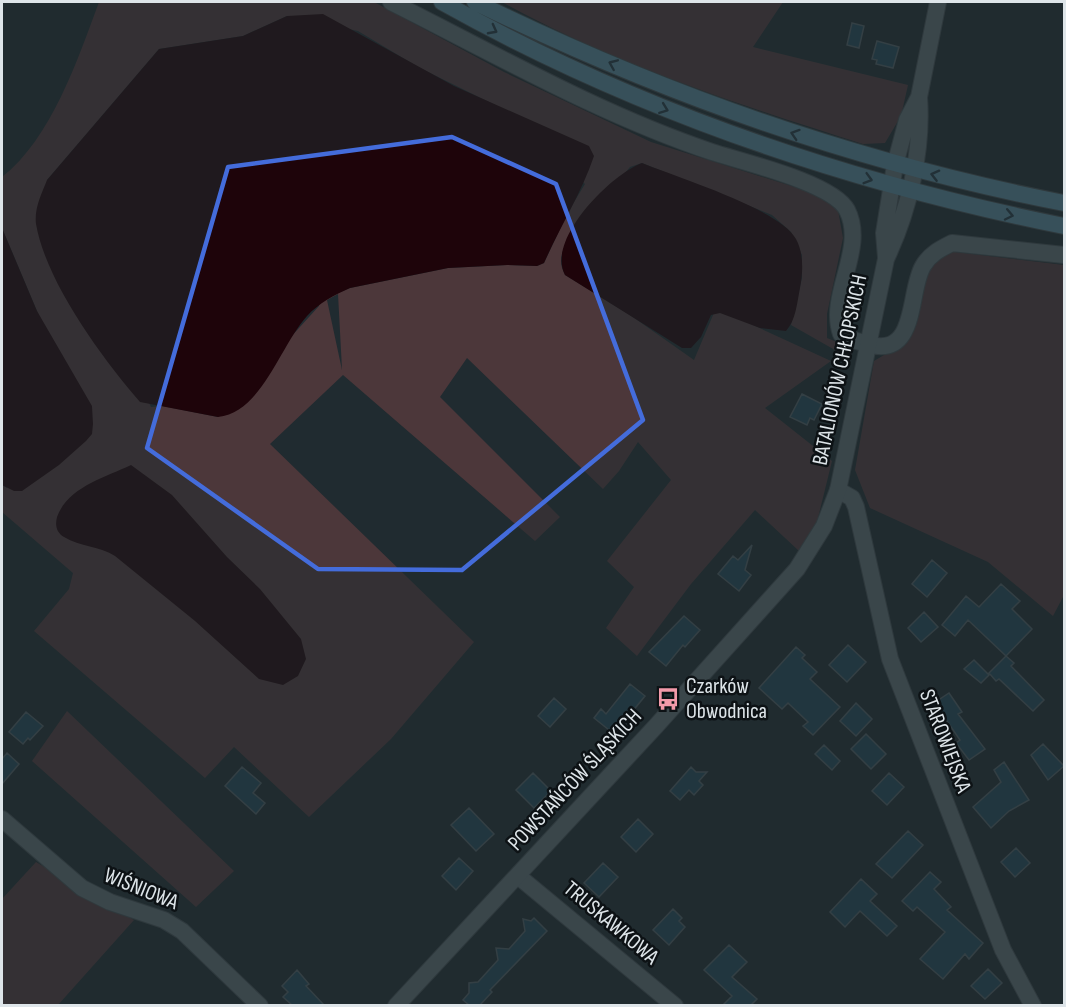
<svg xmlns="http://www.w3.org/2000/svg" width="1066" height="1007" font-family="'Sofia Sans Condensed',sans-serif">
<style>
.green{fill:#4c373a;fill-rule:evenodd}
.water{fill:#1e040a}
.building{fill:#224453;stroke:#4b575d;stroke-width:1.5}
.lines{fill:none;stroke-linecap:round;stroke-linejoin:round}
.minor-casing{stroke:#404a4e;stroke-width:18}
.tertiary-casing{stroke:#404a4e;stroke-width:18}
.secondary-casing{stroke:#404a4e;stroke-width:18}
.minor{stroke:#59666c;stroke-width:16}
.tertiary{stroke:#59666c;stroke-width:16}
.secondary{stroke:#527d8f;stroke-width:16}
.oneway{stroke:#253740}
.marked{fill:none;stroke:#446cdb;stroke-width:4.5;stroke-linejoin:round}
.labels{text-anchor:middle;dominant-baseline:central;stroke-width:5;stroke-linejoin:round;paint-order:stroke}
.street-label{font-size:22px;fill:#dee5e9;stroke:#0d1215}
.poi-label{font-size:22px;fill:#dee5e9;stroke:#0d1215;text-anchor:start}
</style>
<rect width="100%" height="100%" fill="#202b30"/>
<path class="green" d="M99,2H374L504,72L651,142L817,194L838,210L843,238L827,314V338L854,349L849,358L791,325L802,278V255L791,232L772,215L642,163L630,167L566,244C560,256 559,263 565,275L630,315L694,360L716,308L831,361L765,408L832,461L817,522L799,551L755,510L691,584L637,656L606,628L634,587L607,561L671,480L638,442L619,471L603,489L467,358L440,397L560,517L535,541L343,375L270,444L474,642L391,739L309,817L234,747L205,778L34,631L69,589L73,573L2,512V485L7,488L45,330L2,228V177C51,139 78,59 99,2ZM287,16L358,31L418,67L499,107L585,184L568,212L544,263L537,266L507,265L448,268L350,288L338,293L320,289L319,306L218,417L162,406L151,407L47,180L159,49L243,36ZM338,294L342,369V370L327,300Z
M502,2H783L753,47L908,85L901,116L885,143L863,144C741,105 615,65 502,2Z
M947,251L1064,265V595L1053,616L988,562L870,508L855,470L874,361L904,343L929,269Z
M67,711L234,871L196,907L32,761Z
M36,862L134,920L58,1005H2V899Z"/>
<path class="water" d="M323,14L454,86L589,146L594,156C581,194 560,227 544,263L537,266L507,265L448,268L350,288C334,295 319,303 307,316C280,346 262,412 218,417L140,402C102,358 46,282 36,224C34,208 42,193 47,180L159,49L243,36L287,16Z
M642,163C676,177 780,209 796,239C804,254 803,272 800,288C797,303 796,320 786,331L760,328L720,313L711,315L701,337L691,348H682L565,275C546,240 610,175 642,163Z
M2,228L37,311L92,406L93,424L92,434L86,441L59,465L22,491H14L2,485Z
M131,465L172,495L227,557L260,589L301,639L306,659L298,676L283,685L259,679L195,621L115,556C100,546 80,547 64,537C56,532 55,525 57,517C68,487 104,478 131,465Z"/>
<path class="building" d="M852,23L864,26L859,48L847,45Z
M877,41L899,47L893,68L876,64L877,60L872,59Z
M802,394L822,404L814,420L810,418L807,425L790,417Z
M752,545L745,570L751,575L739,591L718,574L733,556L738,560Z
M932,560L947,573L927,597L912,584Z
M1001,584L1020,601L1012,609L1032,629L1006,656L968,620L955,636L942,625L966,596L979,607Z
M924,612L938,627L921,642L908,628Z
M684,616L700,630L685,647L683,645L666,666L649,652Z
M848,645L866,662L847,682L829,665Z
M796,647L805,655L802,658L817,672L810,679L840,707L813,735L803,726L808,722L788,703L782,709L759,688Z
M1006,656L1014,663L1011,666L1044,700L1033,711L999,679L996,681L989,673Z
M974,660L989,675L981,683L964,669Z
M630,684L645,696L614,734L594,718L601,709L606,714Z
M949,693L962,712L958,714L985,749L969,760L956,743L960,740L947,721L943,724L931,705Z
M554,698L566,709L550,727L538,716Z
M856,703L872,719L856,736L840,721Z
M26,712L43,726L30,740L28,738L23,744L9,732Z
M866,734L886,754L871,769L851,749Z
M1043,744L1064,766L1048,780L1031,755Z
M824,745L840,761L832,770L815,754Z
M7,753L19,764L2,784V759Z
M1004,762L1029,800L1009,811L991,828L973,807L1001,782L994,770Z
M242,767L261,783L253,793L265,803L256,814L225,786Z
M691,767L696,772H707L699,781L703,785L694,795L689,790L680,800L670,791Z
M533,773L551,791L534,808L516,790Z
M889,773L904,787L887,805L872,791Z
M469,808L494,834L476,851L451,825Z
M638,819L653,834L636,852L621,837Z
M908,831L923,845L892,878L876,864Z
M1016,848L1030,863L1015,877L1001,862Z
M459,858L473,871L456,890L442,876Z
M603,863L618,877L599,897L584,883Z
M930,872L941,882L934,889L951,907L947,910L983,943L969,959L965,954L943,979L920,959L945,932L917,907L913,911L902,901Z
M861,879L877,894L870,901L897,926L887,936L860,911L845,927L830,912Z
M673,909L682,918L679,921L685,927L669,945L653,930Z
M534,918L547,931L490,990L492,992L480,1005H469L463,1000L469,993V983L478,982L498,960L496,948L509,949L525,931L523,919L531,921Z
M729,945L747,962L732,977L757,999L751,1005H723L732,996L704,970Z
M988,969L1002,983L985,999L971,986Z
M297,970L309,984L306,986L324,1005H292L283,997L288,992L282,986Z"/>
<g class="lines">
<g class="minor-casing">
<path id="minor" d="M391,2C497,55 599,114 712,152C743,162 833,183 847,210C867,249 827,295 841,334C850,340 860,342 871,345C918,356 908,291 923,266C930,254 940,249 952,243L1064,255
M838,490L852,498L856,507L890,659L1003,950L1033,1006
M2,819L82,888L110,902L164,920L182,931L260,1006
M518,876L675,1006"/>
</g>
<g class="tertiary-casing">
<path id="tertiary" d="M886,257L884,233L895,165L907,120L919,97L938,2
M396,1006L656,726L797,569L824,526L838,490L886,259C909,211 923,150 919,97"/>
</g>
<g class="secondary-casing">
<path id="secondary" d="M442,2C637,111 846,182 1064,226
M475,2C662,94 859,163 1064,203"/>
</g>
<use href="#minor" class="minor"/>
<use href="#tertiary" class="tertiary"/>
<use href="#secondary" class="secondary"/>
</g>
<defs><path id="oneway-chevron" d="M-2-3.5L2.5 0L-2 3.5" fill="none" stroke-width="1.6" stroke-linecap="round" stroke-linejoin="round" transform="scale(1.5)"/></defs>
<g class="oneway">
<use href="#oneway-chevron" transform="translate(493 30) rotate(28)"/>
<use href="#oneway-chevron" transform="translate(613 64) rotate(-157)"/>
<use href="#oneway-chevron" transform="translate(664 109) rotate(21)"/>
<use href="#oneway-chevron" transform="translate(795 134) rotate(-162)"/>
<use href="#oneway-chevron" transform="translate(935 175) rotate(-166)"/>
<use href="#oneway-chevron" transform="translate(868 179) rotate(16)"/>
<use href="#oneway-chevron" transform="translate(1009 215) rotate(12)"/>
</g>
<path d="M0 0H1066V1007H0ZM452,137L556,184L643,420L462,570L318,569L147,448L228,167Z" fill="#202b30" fill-opacity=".55" fill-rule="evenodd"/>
<path class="marked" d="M452,137L556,184L643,420L462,570L318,569L147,448L228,167Z"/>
<defs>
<g id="bus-bare" transform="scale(1.8)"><path d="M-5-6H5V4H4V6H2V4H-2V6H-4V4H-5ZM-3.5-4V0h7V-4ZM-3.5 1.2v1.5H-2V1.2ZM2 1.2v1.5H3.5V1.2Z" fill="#f39aaa" stroke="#0d1215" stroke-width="2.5" paint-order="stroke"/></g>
</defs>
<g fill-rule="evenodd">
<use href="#bus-bare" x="668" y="699"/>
</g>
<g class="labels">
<g class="street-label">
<text transform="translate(840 370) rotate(-78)">BATALIONÓW CHŁOPSKICH</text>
<text transform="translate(945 741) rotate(69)">STAROWIEJSKA</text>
<text transform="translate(575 780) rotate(-47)">POWSTAŃCÓW ŚLĄSKICH</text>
<text transform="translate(141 889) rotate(22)">WIŚNIOWA</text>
<text transform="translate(611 923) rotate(40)">TRUSKAWKOWA</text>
</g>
<g class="poi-label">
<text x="686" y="686">Czarków<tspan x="686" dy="25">Obwodnica</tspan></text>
</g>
</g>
<rect width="1066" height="1007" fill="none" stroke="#dee5e9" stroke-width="6"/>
</svg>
